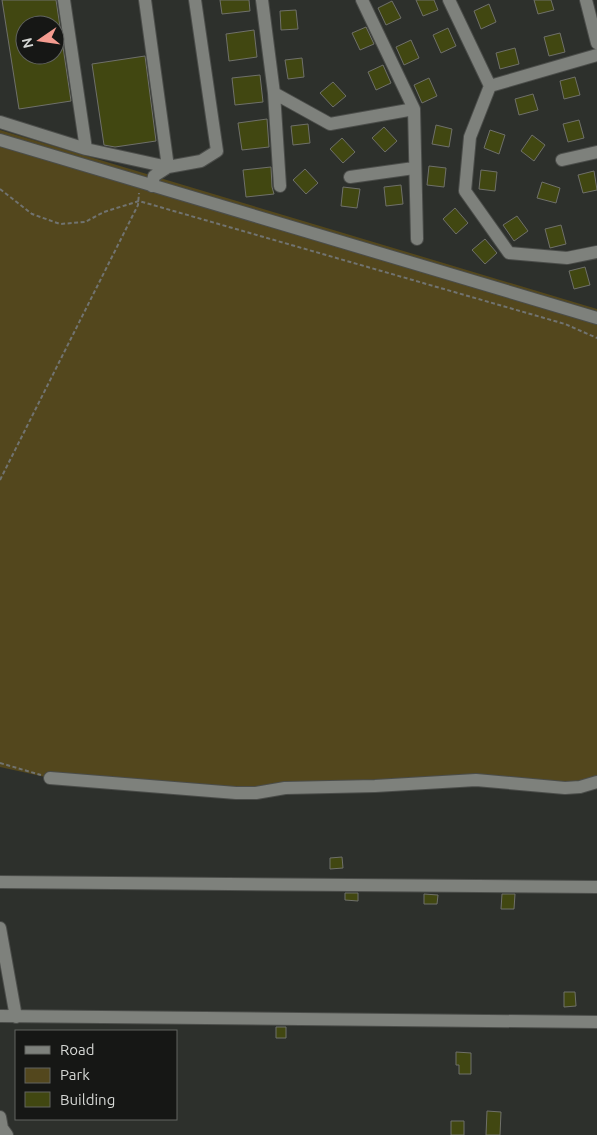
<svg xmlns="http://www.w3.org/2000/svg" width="597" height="1135" font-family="Ubuntu,sans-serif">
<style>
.green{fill:#53471d}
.building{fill:#414711;stroke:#6f706a;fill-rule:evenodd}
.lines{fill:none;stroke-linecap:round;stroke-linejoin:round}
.minor-casing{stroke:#4b4d4a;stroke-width:14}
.path{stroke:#717370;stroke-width:2;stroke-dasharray:4 2.5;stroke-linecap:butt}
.minor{stroke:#7e817c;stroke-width:12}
</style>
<rect width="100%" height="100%" fill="#2d302c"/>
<path class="green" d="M0,130L597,309V782L256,793L50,778L0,767Z"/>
<path class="building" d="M2,0H56L71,101L19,109ZM25,25H55V55H25Z
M220,0H249L250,11L222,14Z
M416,0H434L438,10L423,16Z
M534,0H551L554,10L538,14Z
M392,1L401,18L386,25L378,8Z
M489,4L496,22L481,29L474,11Z
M296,10L298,29L281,30L280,11Z
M366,27L374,44L360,50L352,33Z
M448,28L456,46L441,53L433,35Z
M254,30L257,57L229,61L226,34Z
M560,33L565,52L549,56L544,37Z
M411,40L419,58L404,65L396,47Z
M515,48L519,64L500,69L496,53Z
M145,56L156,141L115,147L104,145L92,64Z
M302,58L304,77L288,79L285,60Z
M383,65L391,83L376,90L368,72Z
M260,75L263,102L235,105L232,78Z
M575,77L580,95L564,99L560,81Z
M429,78L437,96L422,103L414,85Z
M333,82L346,96L333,107L320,93Z
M533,94L538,110L519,115L515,99Z
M267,119L269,147L242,150L238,123Z
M579,120L584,138L568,142L563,124Z
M308,124L310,143L293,145L291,126Z
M436,125L452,129L449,147L432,144Z
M384,127L397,141L385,152L372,138Z
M490,130L505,135L499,154L484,148Z
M532,135L545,145L534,161L521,151Z
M342,138L355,152L343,163L330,149Z
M429,166L446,168L444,187L427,185Z
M271,167L272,187L274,194L246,197L243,170Z
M305,169L318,183L306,194L293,180Z
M481,170L497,172L495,191L479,189Z
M594,171L597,190L583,193L578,175Z
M542,182L560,188L556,203L537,198Z
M401,185L403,204L386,206L384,187Z
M343,187L360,189L357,208L341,206Z
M455,208L468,223L456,234L443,219Z
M517,216L528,231L514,241L503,225Z
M561,225L566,244L550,248L545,229Z
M485,239L497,253L485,264L472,250Z
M585,267L590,285L574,289L569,271Z
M342,857L343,868L330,869V858Z
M345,893H358V901L345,900Z
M424,894L438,895L437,904H424Z
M502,894H515L514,909H501Z
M564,992H575L576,1006L564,1007Z
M276,1027H286V1038H276Z
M456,1052L471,1053V1074H459V1065H456Z
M487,1111L501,1112L500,1135H486Z
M451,1121H464V1135H451Z"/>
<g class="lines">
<g class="minor-casing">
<path id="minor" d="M64,0L86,149
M262,0L274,93L280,186
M362,0L414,109L417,239
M449,0L490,86
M586,0L597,43
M597,55L490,86L470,137L465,191L509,253L567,258L597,252
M274,93L330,124L414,109
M0,122L86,149L168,167L145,0
M0,140L597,318
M562,160L597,152
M350,177L414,168
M152,186L154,176L168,167L201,161L217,151L195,0
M50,778L236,793H256L285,788L375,786L476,780L565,788L580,787L597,782
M0,882L597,887
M0,928L16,1017
M0,1016L597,1022
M0,1117L2,1128L7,1135"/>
</g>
<path class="path" d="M0,189L32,214L60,224L85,222L104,212L139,201L565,324L597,338
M0,480L138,205L139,193
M0,763L41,775"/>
<use href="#minor" class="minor"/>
</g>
<rect x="15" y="1030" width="162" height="90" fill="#161715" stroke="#626461"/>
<rect x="25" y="1046" width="25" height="8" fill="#7e817c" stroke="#626461"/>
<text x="60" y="1055" font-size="15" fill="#d5d7d4">Road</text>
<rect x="25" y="1068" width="25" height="15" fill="#53471d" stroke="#626461"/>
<text x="60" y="1080" font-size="15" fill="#d5d7d4">Park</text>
<rect x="25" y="1092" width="25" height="15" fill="#414711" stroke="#626461"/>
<text x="60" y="1105" font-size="15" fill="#d5d7d4">Building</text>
<g transform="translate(40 40) rotate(257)"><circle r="24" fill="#161715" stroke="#626461"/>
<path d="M0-4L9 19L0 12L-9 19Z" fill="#f59c90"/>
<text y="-8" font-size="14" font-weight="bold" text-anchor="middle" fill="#d5d7d4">N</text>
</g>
</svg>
